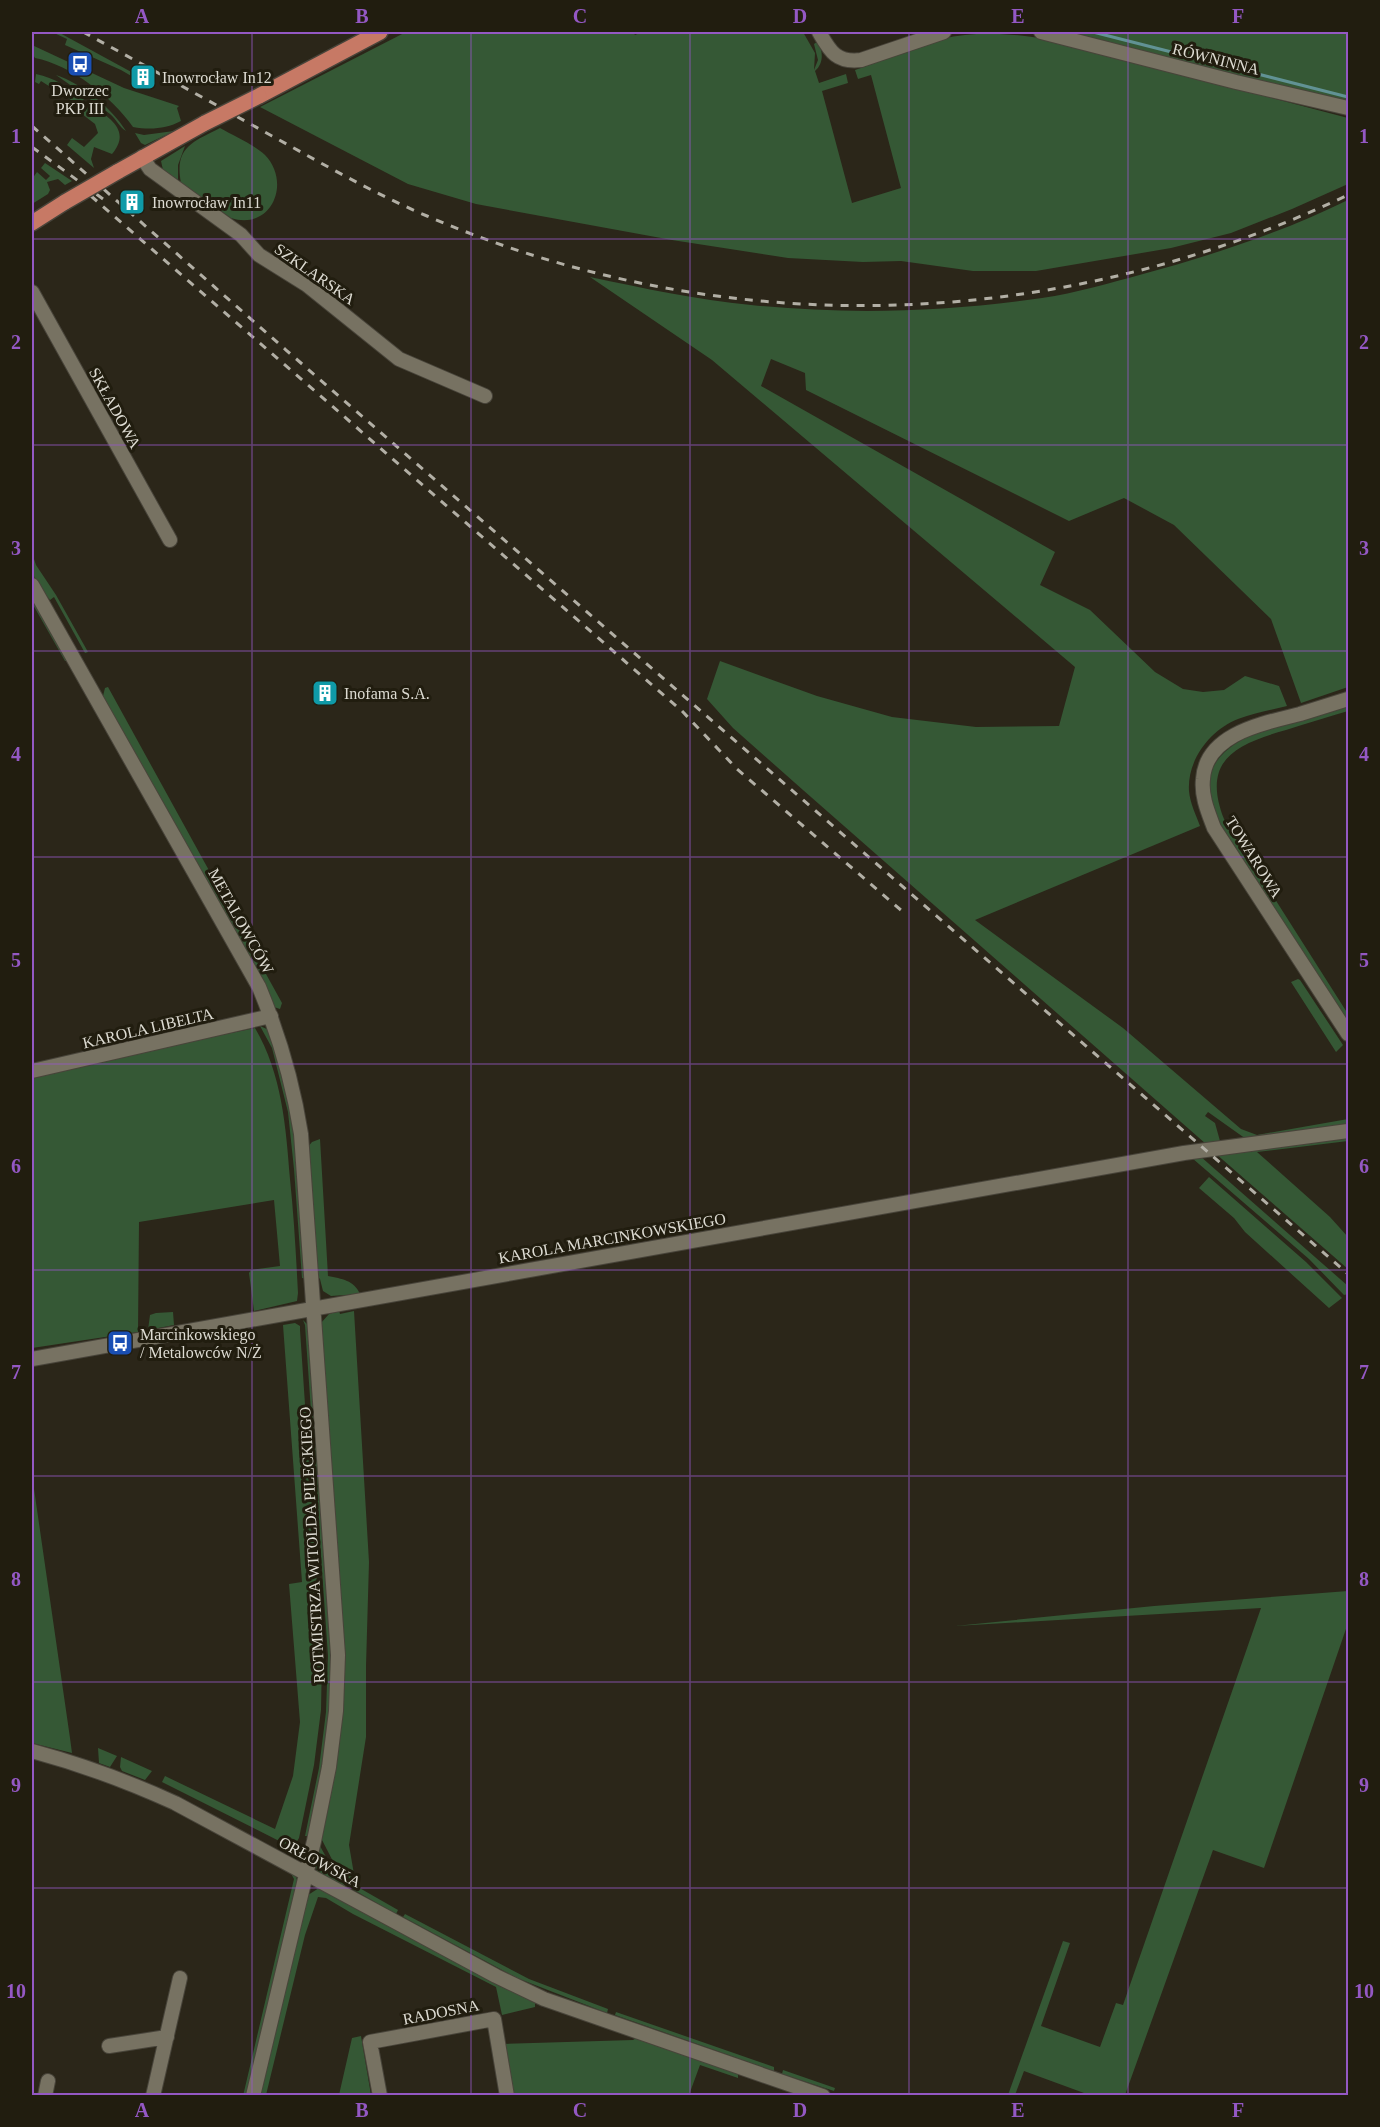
<svg xmlns="http://www.w3.org/2000/svg" width="1380" height="2127" font-family="Georgia,serif">
<style>
.green{fill:#355835}
.lines{fill:none;stroke-linecap:round;stroke-linejoin:round}
.stream{stroke:#619294;stroke-width:3}
.minor-casing{stroke:#48443a;stroke-width:16}
.major-casing{stroke:#48443a;stroke-width:18}
.minor{stroke:#777262;stroke-width:14}
.major{stroke:#c77965;stroke-width:15}
.rail{stroke:#b2afa5;stroke-width:3;stroke-dasharray:8 8;stroke-linecap:butt}
.major-bridge-casing{stroke:#48443a;stroke-width:18;stroke-linecap:butt}
.major-bridge{stroke:#c77965;stroke-width:15}
.grid{fill:none;stroke:#9458c4;stroke-width:1.5;stroke-opacity:0.55}
.labels{text-anchor:middle;dominant-baseline:central;stroke-width:6;stroke-linejoin:round;paint-order:stroke}
.street-label{font-size:16px;fill:#dddbd2;stroke:#211d0f}
.poi-label{font-size:16px;fill:#dddbd2;stroke:#211d0f;text-anchor:start}
.neatline{fill:none;stroke:#9458c4;stroke-width:2}
.grid-label{font-size:20px;text-anchor:middle;font-weight:bold;fill:#9458c4}
</style>
<rect width="100%" height="100%" fill="#2b2619"/>
<path class="green" d="M52,32H58L135,74L133,77L121,70L65,45L67,39Z
M406,32H633L635,35L642,32H803L815,53L814,70L818,60L814,44L818,41C823,52 824,63 815,71L819,83L846,74L848,83L822,91L852,203L901,188L871,75L858,79L855,70C884,60 913,47 942,39C978,30 1016,34 1052,40L1348,118V184L1292,209L1231,233L1171,248L1036,271H973L901,261L863,262L788,258L672,240L476,204L408,184L260,107Z
M1068,32H1348V103L1267,85Z
M32,45L124,88L179,106L177,108L181,121C166,129 150,130 133,127C112,97 71,65 35,58L32,53Z
M36,74C55,78 68,87 84,99L75,109L76,104L71,100L41,81L39,84L35,82Z
M56,75C81,83 112,108 126,131C120,128 116,119 110,114C92,100 74,88 56,75Z
M89,106L91,107L93,106C111,119 131,131 112,154L94,147L91,159L94,168L67,145L72,138L84,147L98,133L95,124L82,114Z
M220,128C234,136 253,144 265,155C292,183 271,231 231,218L181,183C174,147 193,142 220,128Z
M174,131L145,145L141,143L135,133L144,135Z
M185,146L178,165V180L163,170L161,161Z
M45,163L72,181L65,185L58,179L47,182L50,190L48,194L32,204V179L37,172L46,180L50,176L41,168Z
M1348,200V687L1301,703L1271,619L1174,525L1124,498L1069,521L806,390L805,373L771,359L761,386L1055,552L1040,585L1090,610L1155,672L1183,689L1203,692L1224,690L1245,676L1279,686L1287,706C1271,710 1253,713 1238,719C1210,730 1187,760 1189,791C1190,803 1196,815 1200,826L975,920L1123,1028L1241,1129L1257,1135L1348,1119V1126L1246,1139L1208,1112L1205,1116L1215,1123L1220,1141L1206,1144L803,790L733,728L707,699L720,661L817,696L892,717L976,727L1059,726L1075,667L712,360L590,277C643,288 697,300 751,305C847,315 947,312 1042,298C1076,293 1110,283 1143,274C1213,255 1283,232 1348,200Z
M32,553L36,565L56,595L88,652L85,653L54,597L50,600C34,579 32,580 32,553Z
M32,596L70,661H65L32,603Z
M108,687L282,1003L280,1009L274,1007L103,696L105,688Z
M1348,705V711C1328,717 1307,723 1286,730C1236,744 1201,760 1224,819L1348,1014V1025L1226,836C1218,821 1210,806 1209,788C1206,732 1307,717 1348,705Z
M1298,979L1300,980L1343,1045L1336,1052L1291,982Z
M260,1026L269,1030L282,1066L294,1127L307,1279L302,1278L294,1169L288,1112L272,1048Z
M255,1028C282,1074 286,1127 290,1179C294,1217 296,1255 298,1293L297,1301L254,1311L249,1273L251,1270L280,1266L274,1200L139,1222L138,1332L32,1348V1078L140,1052Z
M1348,1136V1141L1257,1152L1330,1217L1348,1237V1269L1215,1153Z
M320,1139L328,1276C342,1279 354,1280 360,1294L331,1296L323,1291L320,1279L317,1276L307,1148L312,1142Z
M1200,1156L1348,1286V1294L1344,1295L1309,1259L1192,1158Z
M1209,1177L1306,1262L1342,1298L1329,1308L1245,1232L1234,1218L1199,1188Z
M339,1311L340,1314L354,1311L369,1562L366,1666V1737L349,1845L356,1886L398,1910L396,1914L354,1890L339,1873L322,1840L319,1839L336,1758L321,1323L329,1314Z
M173,1312L174,1325L148,1330L150,1315L156,1313Z
M303,1320L309,1326L333,1655L331,1711L325,1768L310,1836H305L319,1768L326,1712L328,1656L305,1325Z
M295,1323L300,1326V1330L322,1657L321,1710L314,1765L299,1838L293,1848L162,1782L165,1776L275,1829L293,1776L300,1722L289,1584L302,1582L283,1325Z
M32,1475L70,1738L72,1753L32,1743Z
M1348,1591V1623L1264,1868L1213,1850L1125,2095H1083L1084,2093L1024,2071L1015,2095H1008L1063,1941L1070,1943L1041,2026L1100,2047L1116,2003L1123,2005L1261,1608L955,1626L1154,1606Z
M98,1748L117,1756L110,1767L99,1763Z
M121,1757L152,1771L145,1780L122,1771L120,1767Z
M318,1845L320,1846L336,1875L351,1892L319,1875L315,1865Z
M288,1868L295,1873L298,1884L248,2095L243,2096L294,1879Z
M319,1888L324,1889L535,1999V2007L502,2015L496,1987L353,1914L326,1898L318,1897L305,1935L266,2095L259,2096L308,1895Z
M405,1914L529,1979L608,2009L607,2013L517,1978L403,1917Z
M616,2012L774,2067V2071L615,2015Z
M361,2036L371,2095H339L352,2038Z
M638,2037L738,2070V2078L700,2065L689,2095H513L503,2044L633,2040Z
M783,2070L835,2088L834,2091L782,2074Z"/>
<g class="lines">
<path class="stream" d="M1093,32L1348,97"/>
<g class="minor-casing">
<path id="minor" d="M819,32C830,51 836,63 861,60L944,32
M1041,32L1236,82L1348,108
M142,157L150,169L241,235L259,255L307,285L399,359L485,396
M32,292L170,540
M32,585L259,987C279,1035 293,1083 301,1134L338,1655L336,1711L329,1767L314,1841L253,2096
M1348,699C1332,704 1316,709 1300,714C1265,723 1206,733 1203,779C1201,796 1208,812 1214,828L1348,1034
M32,1071L271,1016
M32,1359L1184,1153L1348,1131
M32,1751C80,1764 129,1782 175,1803L496,1976L544,1999L823,2096
M109,2046L167,2037
M45,2096L48,2081
M153,2096L180,1978
M380,2096L370,2042L494,2019L507,2096"/>
</g>
<g class="major-casing">
<path id="major" d="M259,96L380,32
M117,172L205,123
M32,223L65,202"/>
</g>
<use href="#minor" class="minor"/>
<use href="#major" class="major"/>
<path class="rail" d="M83,32C146,66 209,101 272,136C323,164 373,193 427,216C725,344 1057,333 1348,195
M32,126L286,350L1348,1274
M32,147L103,199
M91,196L682,711L737,769L902,911"/>
<g class="major-bridge-casing">
<path id="major-bridge" d="M205,123L259,96
M65,202L117,172"/>
</g>
<use href="#major-bridge" class="major-bridge"/>
</g>
<path class="grid" d="M252,32V2096M471,32V2096M690,32V2096M909,32V2096M1128,32V2096M32,239H1348M32,445H1348M32,651H1348M32,857H1348M32,1064H1348M32,1270H1348M32,1476H1348M32,1682H1348M32,1888H1348"/>
<defs>
<g id="bus-square" transform="scale(1.35)"><rect x="-9" y="-9" width="18" height="18" rx="4" fill="#1a4fb4" stroke="#211d0f"/><path d="M-5-6H5V4H4V6H2V4H-2V6H-4V4H-5ZM-3.5-4V0h7V-4ZM-3.5 1.2v1.5H-2V1.2ZM2 1.2v1.5H3.5V1.2Z" fill="#fff"/></g>
<g id="building-square" transform="scale(1.35)"><rect x="-9" y="-9" width="18" height="18" rx="4" fill="#0f9aa8" stroke="#211d0f"/><path d="M-4-6H4V6H1V3H-1V6H-4ZM-2.5-4.3h1.7v1.8h-1.7ZM.8-4.3h1.7v1.8H.8ZM-2.5-1h1.7V.8h-1.7ZM.8-1h1.7V.8H.8Z" fill="#fff"/></g>
</defs>
<g fill-rule="evenodd">
<use href="#bus-square" x="80" y="64"/>
<use href="#building-square" x="143" y="77"/>
<use href="#building-square" x="132" y="202"/>
<use href="#building-square" x="325" y="693"/>
<use href="#bus-square" x="120" y="1343"/>
</g>
<g class="labels">
<g class="street-label">
<text transform="translate(1216 59) rotate(14)">RÓWNINNA</text>
<text transform="translate(315 274) rotate(35)">SZKLARSKA</text>
<text transform="translate(115 408) rotate(61)">SKŁADOWA</text>
<text transform="translate(1254 857) rotate(58)">TOWAROWA</text>
<text transform="translate(241 921) rotate(61)">METALOWCÓW</text>
<text transform="translate(148 1028) rotate(-13)">KAROLA LIBELTA</text>
<text transform="translate(612 1238) rotate(-10)">KAROLA MARCINKOWSKIEGO</text>
<text transform="translate(312 1545) rotate(-93)">ROTMISTRZA WITOLDA PILECKIEGO</text>
<text transform="translate(320 1862) rotate(28)">ORŁOWSKA</text>
<text transform="translate(441 2012) rotate(-11)">RADOSNA</text>
</g>
<g class="poi-label">
<text x="162" y="77">Inowrocław In12</text>
<text x="80" y="90" text-anchor="middle">Dworzec<tspan x="80" dy="18">PKP III</tspan></text>
<text x="152" y="202">Inowrocław In11</text>
<text x="344" y="693">Inofama S.A.</text>
<text x="140" y="1334">Marcinkowskiego<tspan x="140" dy="18">/ Metalowców N/Ż</tspan></text>
</g>
</g>
<rect width="1380" height="2127" fill="none" stroke="#211d0f" stroke-width="66"/>
<rect x="33" y="33" width="1314" height="2061" class="neatline"/>
<g class="grid-label">
<text x="142" y="23">A</text>
<text x="362" y="23">B</text>
<text x="580" y="23">C</text>
<text x="800" y="23">D</text>
<text x="1018" y="23">E</text>
<text x="1238" y="23">F</text>
<text x="16" y="143">1</text>
<text x="1364" y="143">1</text>
<text x="16" y="349">2</text>
<text x="1364" y="349">2</text>
<text x="16" y="555">3</text>
<text x="1364" y="555">3</text>
<text x="16" y="761">4</text>
<text x="1364" y="761">4</text>
<text x="16" y="967">5</text>
<text x="1364" y="967">5</text>
<text x="16" y="1173">6</text>
<text x="1364" y="1173">6</text>
<text x="16" y="1379">7</text>
<text x="1364" y="1379">7</text>
<text x="16" y="1586">8</text>
<text x="1364" y="1586">8</text>
<text x="16" y="1792">9</text>
<text x="1364" y="1792">9</text>
<text x="16" y="1998">10</text>
<text x="1364" y="1998">10</text>
<text x="142" y="2117">A</text>
<text x="362" y="2117">B</text>
<text x="580" y="2117">C</text>
<text x="800" y="2117">D</text>
<text x="1018" y="2117">E</text>
<text x="1238" y="2117">F</text>
</g>
</svg>
